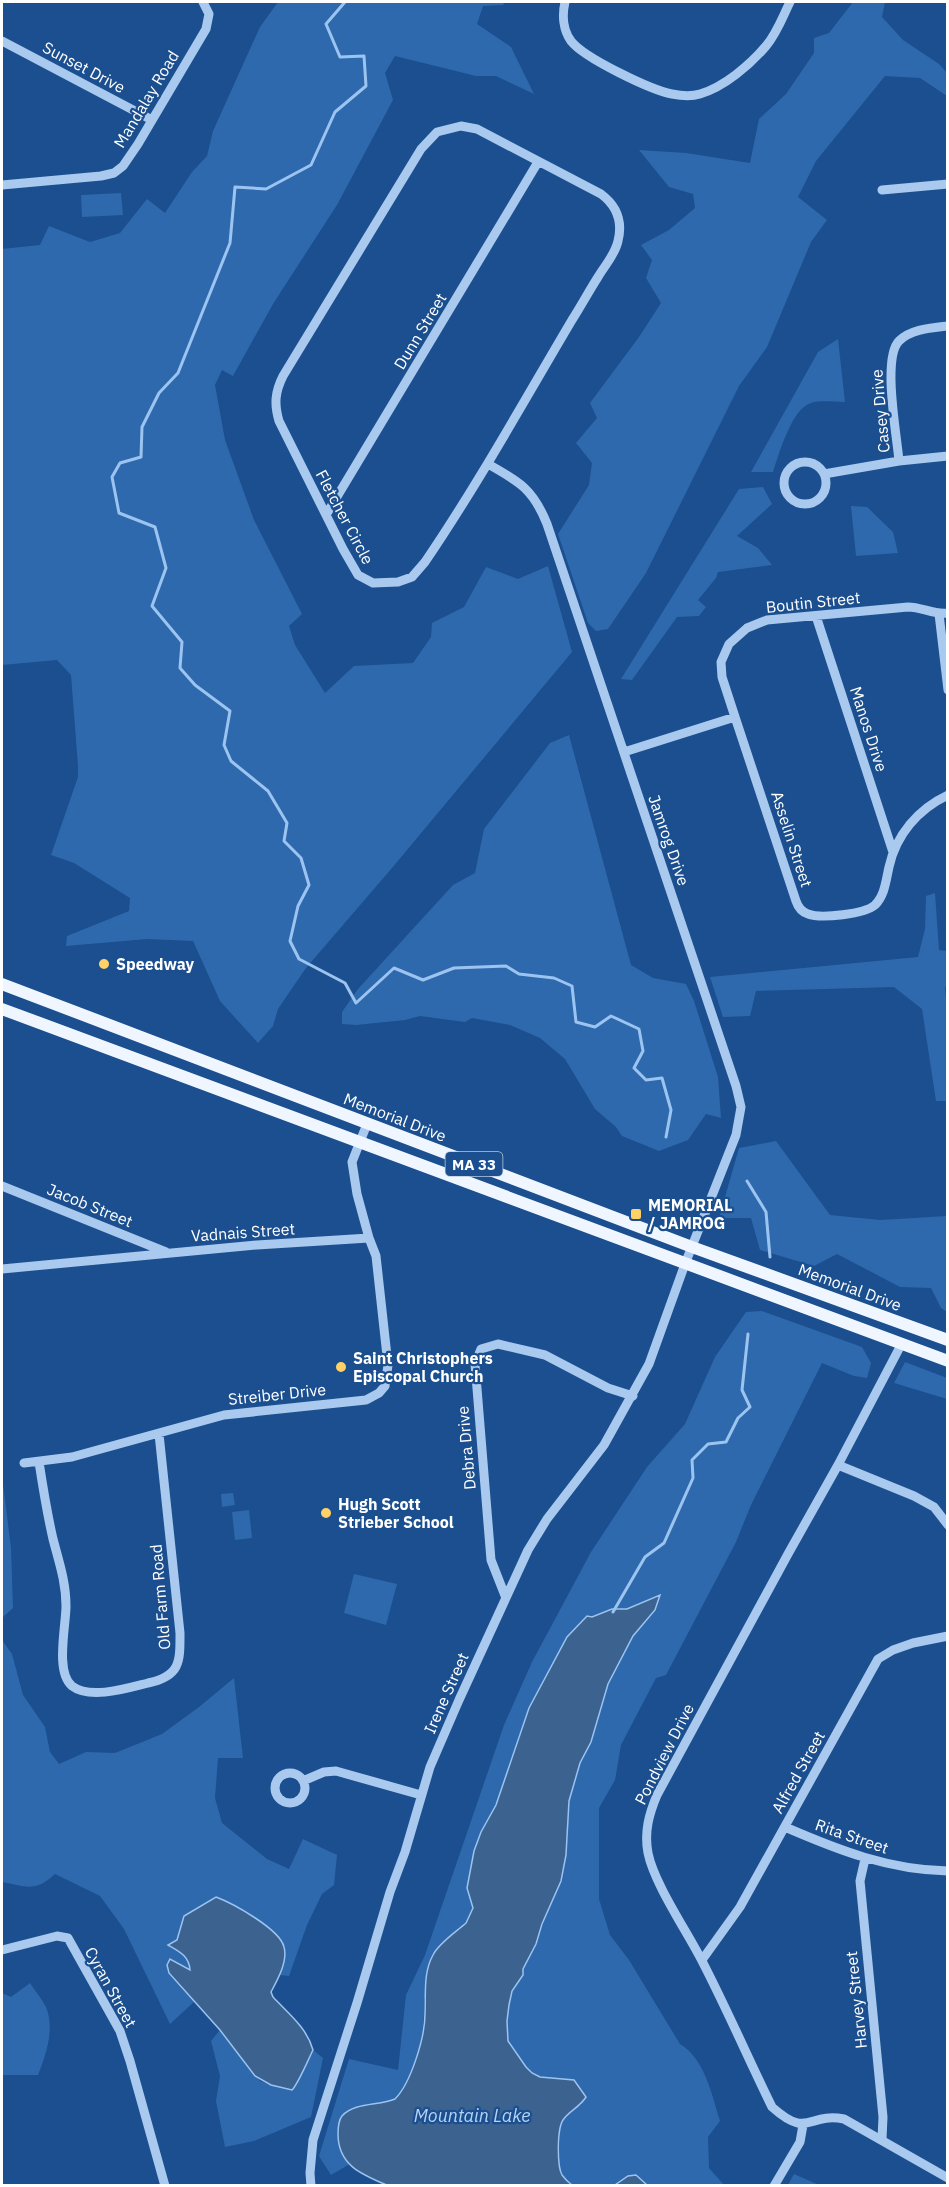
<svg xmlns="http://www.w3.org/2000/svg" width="949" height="2187" font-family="'IBM Plex Sans',sans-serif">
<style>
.green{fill:#2e69ad}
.water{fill:#3c6290;stroke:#9cc4f0;stroke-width:1.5}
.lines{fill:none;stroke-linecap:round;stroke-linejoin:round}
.stream{stroke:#9cc4f0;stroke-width:3}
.minor{stroke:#a9c9ee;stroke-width:9}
.major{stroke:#f0f6ff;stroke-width:12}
.poi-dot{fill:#ffd166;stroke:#1b4f8f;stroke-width:2}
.labels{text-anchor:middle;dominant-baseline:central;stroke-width:4.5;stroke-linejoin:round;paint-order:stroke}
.shield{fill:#1b4f8f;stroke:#bbcadd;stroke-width:1.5}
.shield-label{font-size:15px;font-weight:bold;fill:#fff}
.street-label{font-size:16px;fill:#fff;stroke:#1b4f8f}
.poi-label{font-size:16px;font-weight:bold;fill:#fff;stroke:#1b4f8f;text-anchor:start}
.water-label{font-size:18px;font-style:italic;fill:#b5d3f5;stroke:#1b4f8f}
</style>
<rect width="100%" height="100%" fill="#1b4f8f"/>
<path class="green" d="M278,2H503L504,5L483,6L477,24L511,47L534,94L496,76H476L395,56L385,73L393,100L337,205L273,304L233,376L222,370L215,385L225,440L254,520L302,614L289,626L295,645L325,693L354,666L413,663L431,637L432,623L464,607L486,567L518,579L548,566L572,652L392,868L306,968L278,1009L273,1026L258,1043L220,1001L193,941L147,939L66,946L67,936L129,911L130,898L74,863L51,855L78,777V766L71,675L57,660L2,665V249L40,245L49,226L90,242L120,233L147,199L165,213L192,172L207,156L213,131L260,27Z
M853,2H885L882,17L903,40L939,64L947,73V96L920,78L885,76L816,161L798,197L827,220L811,242L767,347L739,386L646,573L608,629L596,631L588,623L558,534L589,485L592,463L576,443L597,418L590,403L639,337L661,303L646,278L652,260L641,245L669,230L695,208L693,194L669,187L639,150L686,153L750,163L759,119L786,94L814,53V38L829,33Z
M121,193L123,215L82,217L81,195Z
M838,339L845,402C834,402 821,400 811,403C792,408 779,454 773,472H751L818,352Z
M763,487L772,504L737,536L758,548L772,565L718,572L716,578L698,600L706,607L699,616L677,617L632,680L621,679L739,489Z
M851,506L867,507L893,532L898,553L856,556Z
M569,735L631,965L653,978L686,984L694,1001L718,1077L721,1118L706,1114L688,1140L659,1151L622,1136L616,1127L595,1109L565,1059L540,1038L510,1025L472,1018L465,1022L420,1016L405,1020L356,1025L342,1024V1012L358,989L453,885L475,873L484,829L550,743Z
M935,893L939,950L947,951V983L945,988L948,1018L947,1101H936L922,1009L894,987L756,991L750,1016L723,1017L710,977L918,957L925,929L926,896Z
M776,1141L830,1215L880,1220L947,1216V1312L941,1308L931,1288L900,1287L837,1254L814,1266L760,1250L751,1218H719L739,1148Z
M762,1311L862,1347L871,1363L867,1378L854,1376L822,1363L751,1505L736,1542L666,1675L656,1678L621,1745L615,1780L599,1808V1899L610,1935L629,1960L680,2044C705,2059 712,2095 720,2121L708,2137L709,2168L724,2185H647L636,2175L628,2176L615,2185H571L563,2176L559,2167L560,2123L567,2115L582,2104L574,2080L540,2077L532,2073L526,2067L508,2041L507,2021L509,2005L512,1991L523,1975V1969L536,1944L566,1855L569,1801L580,1763L591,1742L608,1684L633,1636L655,1610L659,1595L627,1609H612L592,1617L546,1675L529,1708L496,1805L481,1832L474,1851L467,1887L473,1908L424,1999C426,2028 416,2078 395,2099L353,2109C344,2128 330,2148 350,2164L331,2175L319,2156L349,2059L398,2070L406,1995L425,1955L504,1725L532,1662L591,1552L647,1467L685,1424L715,1357L746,1312Z
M905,1362L947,1378V1399L894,1383Z
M2,1476L11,1548L13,1608L3,1617L2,1632Z
M233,1493L235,1505L222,1507L221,1494Z
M249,1510L252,1538L235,1540L232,1512Z
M354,1574L397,1584L386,1625L344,1613Z
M2,1640L12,1654L23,1695L45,1727L50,1752L59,1764L86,1752L115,1753L162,1734L199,1707L234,1678L243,1758H218L215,1798L222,1823L267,1859L289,1869L303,1839L337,1855L334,1885L322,1894L307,1925L289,1976L280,1975L285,1955L184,1916L177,1940L169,1945C181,1953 189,1956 191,1971L170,1959L167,1965L169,1973L195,2001L170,2024L124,1929L100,1896L55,1874C35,1893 25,1886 2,1882Z
M30,1983C35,1991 42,1999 46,2007C55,2029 46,2055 38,2075H2V1993L11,1997Z
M220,2030L260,2081L271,2085L294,2088L301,2071L313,2050L323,2058L311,2117L254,2141L225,2147L216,2101L220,2076L211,2041Z
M794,2174L819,2185H788Z"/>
<path class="water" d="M660,1595L655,1610L633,1636L608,1684L591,1742L580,1763L569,1801L566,1855L561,1881L542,1924L536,1944L523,1969V1975L512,1991L509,2005L507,2021L508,2041L526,2067L532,2073L540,2077L574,2080L586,2097C580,2107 569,2111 563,2120C557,2129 557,2166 562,2175C565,2179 569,2183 572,2185L389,2186C363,2175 338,2166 338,2134C338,2128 338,2121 342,2116C355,2102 379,2106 395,2099C411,2083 425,2037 425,2014C426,1994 423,1973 433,1955C439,1943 456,1932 466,1923L473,1908L467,1888L474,1851L481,1832L496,1805L529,1708L567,1637L587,1616L592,1617L612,1609H627Z
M216,1897C232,1903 280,1929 284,1947C288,1961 278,1979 271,1992L273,1997C289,2014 307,2028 313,2050C308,2060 298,2084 292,2090L271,2085L255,2076L220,2030L169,1973L167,1965L170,1959L190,1970C189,1956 180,1952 168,1945L177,1940L184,1916Z
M636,2175L647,2185H615L628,2176Z"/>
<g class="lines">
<path class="stream" d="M345,2L326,24L340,57L364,56L366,86L335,112L311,165L266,189L235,187L230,243L178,373L159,393L142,427L141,457L120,463L112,477L119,513L155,527L166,568L152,606L182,642L180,668L195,685L230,711L224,745L231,761L268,791L287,823L284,841L301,858L309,885L298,906L290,941L299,959L345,983L356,1003L394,968L423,980L454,968L506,966L519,974L554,978L572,986L576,1022L595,1027L611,1016L639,1029L643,1051L634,1068L646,1080L662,1078L671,1110L666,1137
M747,1181L766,1212L770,1257
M613,1612L645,1557L664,1543L693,1478L692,1460L708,1444L726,1442L738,1418L750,1407L742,1390L748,1334"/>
<path class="minor" d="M565,2C562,15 563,30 571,41C584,58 651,90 672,94C682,96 690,97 700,94C724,87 750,65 766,46C777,33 783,16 790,2
M2,41L152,120
M461,126L477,129L601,194C617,206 623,221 618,241C615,255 605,265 598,277C589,291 581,306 572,320C524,401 478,484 425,562L412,577L398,582L373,583L358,575L343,549L279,421C274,404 275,392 283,376L421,149L437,132Z
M2,185L101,176L114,173L123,166L138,144L206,29L209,14L203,2
M882,190L948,184
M899,461C897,436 882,358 899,341C911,329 931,328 948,326
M784 483a21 21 0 1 1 42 0a21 21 0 1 1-42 0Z
M824,474L899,461L948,456
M326,515L538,162
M939,614L948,690
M816,616L893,852
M735,717L722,677L721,662L729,644L747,628L767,620L908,607C922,607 934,615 948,613
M624,752L735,717L796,901C798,907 802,912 808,914C821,919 865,914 875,905C885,895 886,880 889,867C896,835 918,809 948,795
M2,1186L166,1252
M2,1269L257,1245L369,1238L357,1194L352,1162L367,1124
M901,1345L838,1465L788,1554L657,1795C649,1814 644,1832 648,1853C654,1883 686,1930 701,1959C726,2007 748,2058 772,2107C809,2140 807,2112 844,2119L948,2178
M39,1462C43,1488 47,1513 53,1539C59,1562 66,1582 66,1606C66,1626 55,1672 72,1686C90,1700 128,1688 148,1683C181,1676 180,1661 180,1633L159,1434
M24,1463L72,1457L224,1415L366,1400L379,1393L385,1386L388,1365L376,1256L369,1238
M838,1465L914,1496L934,1507L948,1525
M506,1598L491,1560L475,1364L481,1349L498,1344L545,1355L608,1388L633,1396
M275 1788a15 15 0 1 1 30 0a15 15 0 1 1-30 0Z
M303,1781L324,1772L336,1771L421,1795
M785,1827C838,1850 889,1870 948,1871
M865,1859L860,1881L883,2117L882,2139
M2,1950L57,1936L68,1938L120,2031L130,2061L165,2186
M702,1960L740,1907L878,1659L893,1650L913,1643L948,1636
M311,2186L310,2173L313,2140L357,2003L390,1892L405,1852L430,1767L459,1700L528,1550L547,1519L604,1445L649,1364L685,1264L736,1135L741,1107L736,1086L547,524C533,489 520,482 488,464
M774,2186L800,2142L803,2125"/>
<path class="major" d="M2,984L692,1247L948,1340
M2,1009L948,1361"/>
</g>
<g class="poi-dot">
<circle cx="104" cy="964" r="6"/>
<rect x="630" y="1208" width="12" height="12" rx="3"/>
<circle cx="341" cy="1367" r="6"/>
<circle cx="326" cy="1513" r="6"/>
</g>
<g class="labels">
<rect class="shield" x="445.5" y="1152" width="57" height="24" rx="4.5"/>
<g class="shield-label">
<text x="474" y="1164">MA 33</text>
</g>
<g class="street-label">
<text transform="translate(84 67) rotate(28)">Sunset Drive</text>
<text transform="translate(146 99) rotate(-59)">Mandalay Road</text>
<text transform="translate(420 331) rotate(-59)">Dunn Street</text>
<text transform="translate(880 411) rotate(-95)">Casey Drive</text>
<text transform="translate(345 517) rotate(62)">Fletcher Circle</text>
<text transform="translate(813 602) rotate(-6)">Boutin Street</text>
<text transform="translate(869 729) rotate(72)">Manos Drive</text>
<text transform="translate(792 839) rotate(72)">Asselin Street</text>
<text transform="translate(669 840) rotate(71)">Jamrog Drive</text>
<text transform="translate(395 1117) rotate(21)">Memorial Drive</text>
<text transform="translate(90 1205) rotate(22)">Jacob Street</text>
<text transform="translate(243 1232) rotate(-4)">Vadnais Street</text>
<text transform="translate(850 1287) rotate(20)">Memorial Drive</text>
<text transform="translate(277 1394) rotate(-6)">Streiber Drive</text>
<text transform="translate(466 1448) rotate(-95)">Debra Drive</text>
<text transform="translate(160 1597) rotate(-95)">Old Farm Road</text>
<text transform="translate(446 1693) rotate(-66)">Irene Street</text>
<text transform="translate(664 1754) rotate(-63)">Pondview Drive</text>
<text transform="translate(798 1772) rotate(-61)">Alfred Street</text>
<text transform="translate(852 1836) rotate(19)">Rita Street</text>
<text transform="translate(111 1987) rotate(61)">Cyran Street</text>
<text transform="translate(856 2000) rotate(-96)">Harvey Street</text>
</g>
<g class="poi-label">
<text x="116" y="964">Speedway</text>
<text x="648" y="1205">MEMORIAL<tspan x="648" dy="18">/ JAMROG</tspan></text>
<text x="353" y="1358">Saint Christophers<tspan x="353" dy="18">Episcopal Church</tspan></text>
<text x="338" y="1504">Hugh Scott<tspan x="338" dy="18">Strieber School</tspan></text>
</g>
<g class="water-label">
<text x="472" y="2115">Mountain Lake</text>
</g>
</g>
<rect width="949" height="2187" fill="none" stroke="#ffffff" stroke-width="6"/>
</svg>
